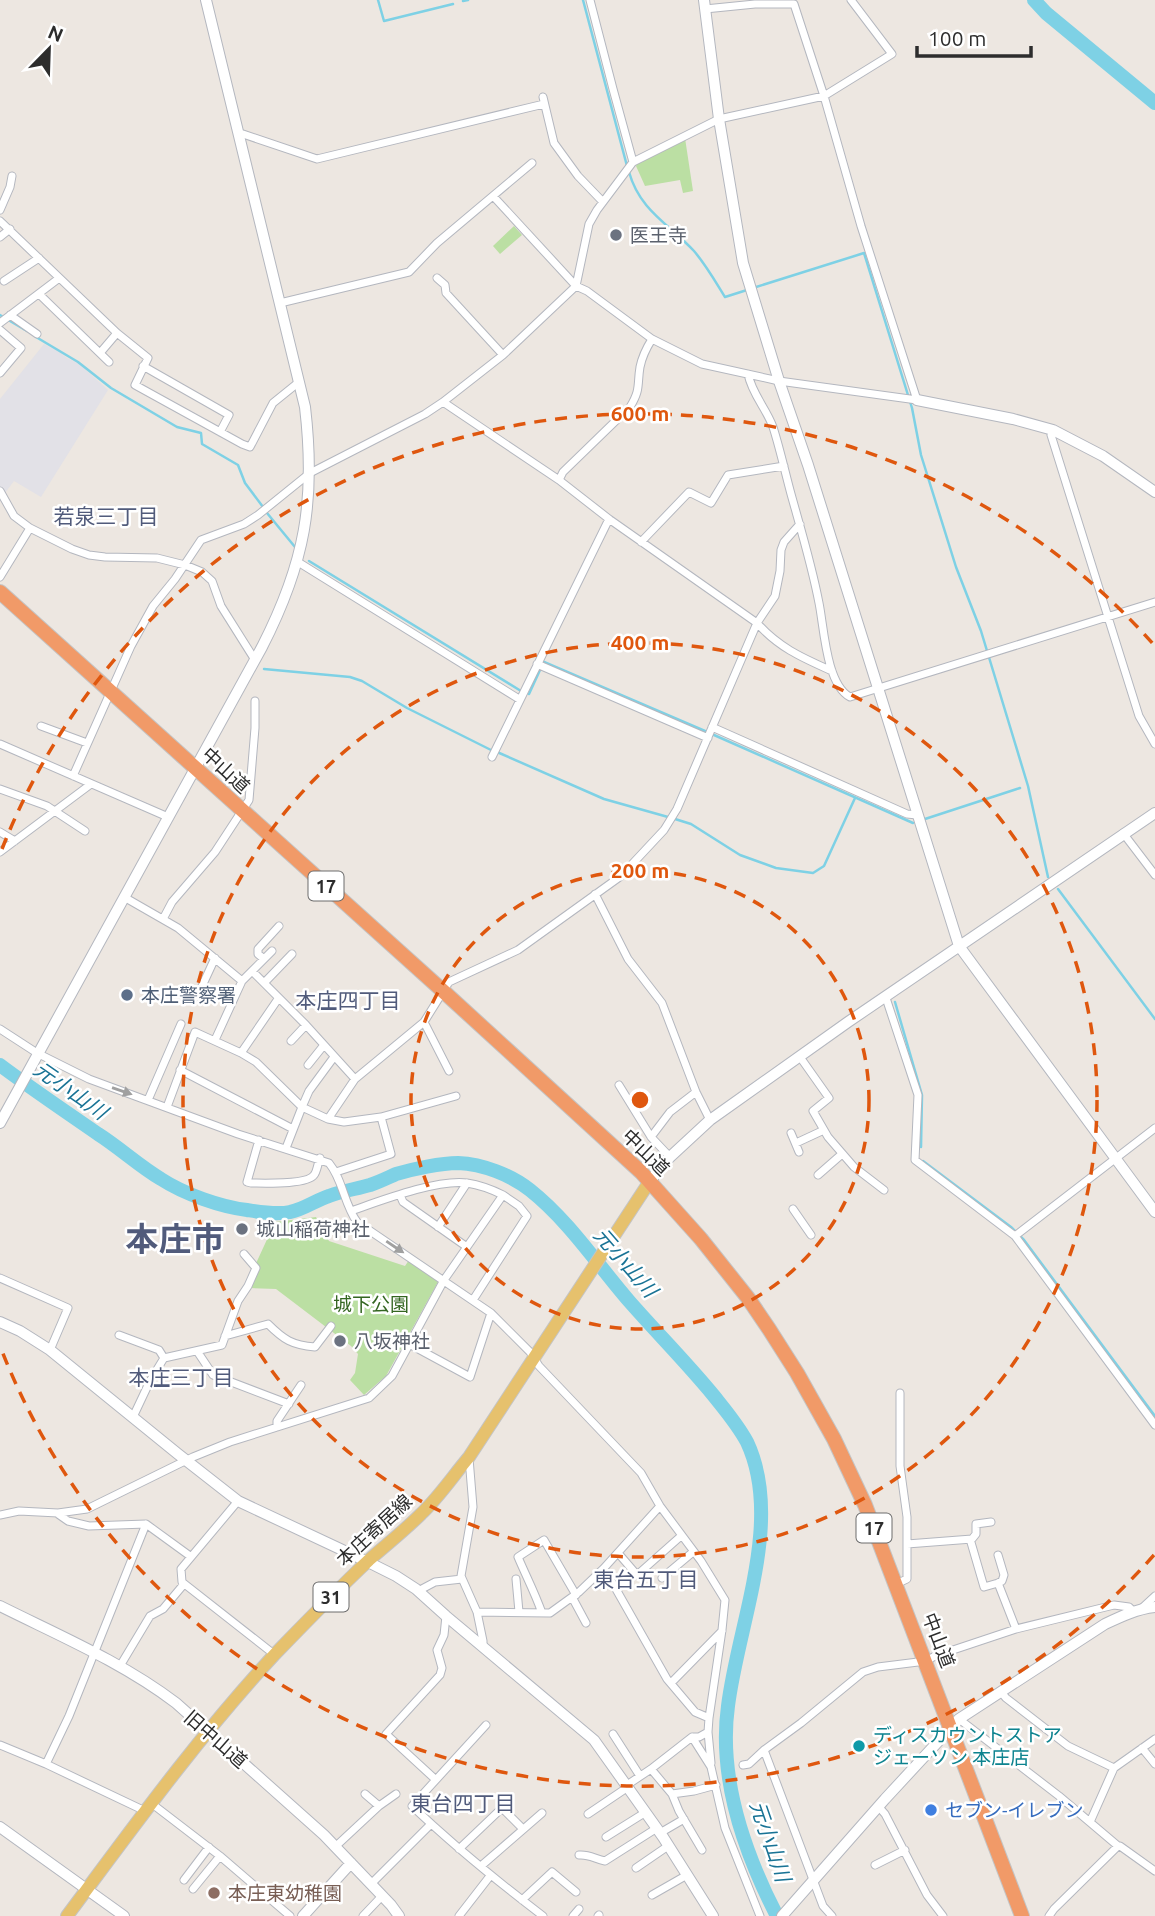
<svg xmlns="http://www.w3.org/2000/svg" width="1155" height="1916" font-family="Ubuntu,'Noto Sans JP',sans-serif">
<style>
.industrial{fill:#e2e1e7}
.green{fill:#bbdfa3}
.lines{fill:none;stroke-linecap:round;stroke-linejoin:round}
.stream{stroke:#7ed1e5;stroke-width:2.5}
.river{stroke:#7ed1e5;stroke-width:14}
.street-casing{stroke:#b4b7bf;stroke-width:9}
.secondary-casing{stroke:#b4b7bf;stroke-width:12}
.primary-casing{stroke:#c4c4c4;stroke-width:14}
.highway-casing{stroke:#c4c4c4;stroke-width:16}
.street{stroke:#fff;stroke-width:7}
.secondary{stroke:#fff;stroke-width:10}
.primary{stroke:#e6c16d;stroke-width:12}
.highway{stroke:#f19a68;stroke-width:14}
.oneway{fill:#a0a0a0}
.ring{fill:none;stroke:#df570e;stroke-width:3.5;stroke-dasharray:12 9}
.worship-dot{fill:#6b7280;stroke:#fff;stroke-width:2.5}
.service-dot{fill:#5c6f8a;stroke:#fff;stroke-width:2.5}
.culture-dot{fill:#0f9aa8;stroke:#fff;stroke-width:2.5}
.shop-dot{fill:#3f7fe0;stroke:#fff;stroke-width:2.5}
.education-dot{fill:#8d6e63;stroke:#fff;stroke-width:2.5}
.labels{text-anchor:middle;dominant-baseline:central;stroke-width:5;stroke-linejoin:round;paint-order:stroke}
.shield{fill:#fff;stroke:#6c6c6c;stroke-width:2}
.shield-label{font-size:18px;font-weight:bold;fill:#2d2d2d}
.worship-label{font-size:19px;fill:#5b616d;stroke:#fff;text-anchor:start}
.street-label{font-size:19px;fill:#2d2d2d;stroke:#fff}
.service-label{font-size:19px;fill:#4e5e75;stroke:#fff;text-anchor:start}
.park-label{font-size:19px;fill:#346621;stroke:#fff}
.culture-label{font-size:19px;fill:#0d838f;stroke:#fff;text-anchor:start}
.shop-label{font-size:19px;fill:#366cbe;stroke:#fff;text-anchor:start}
.education-label{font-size:19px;fill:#785e54;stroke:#fff;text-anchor:start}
.neighbourhood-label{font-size:21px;fill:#515b7b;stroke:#fff}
.water-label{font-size:21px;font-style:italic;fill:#197395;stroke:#fff}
.town-label{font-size:33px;font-weight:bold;fill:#515b7b;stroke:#fff}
.centre{fill:#df570e;stroke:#fff;stroke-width:3.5}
.ring-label{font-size:21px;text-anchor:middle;font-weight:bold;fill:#df570e;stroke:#fff;stroke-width:5;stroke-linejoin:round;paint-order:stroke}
</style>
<rect width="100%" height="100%" fill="#ede7e1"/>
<path class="industrial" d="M44,344L59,352L67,358L78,363L108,390L41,497L14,481L5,493L0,489V399Z"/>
<path class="green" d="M685,138L693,191L683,193L680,180L645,186L636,166L638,161Z
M514,226L522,235L500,254L493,246Z
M316,1217L329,1241L405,1266L409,1260L436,1280L438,1282L386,1376L364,1395L350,1380L355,1373L358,1354L351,1346L276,1289L250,1288L253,1270L275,1222Z"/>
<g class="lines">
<path class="stream" d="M378,0L384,21L453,4
M583,0L627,166
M463,1L468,0
M629,172C640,211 669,224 694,251C706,265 715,281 725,297L747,290
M753,288L864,253L912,408L921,455L956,567L981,631L1028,786L1048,877
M0,315L27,331
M36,337L78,362L111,388L177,427L201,433L202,444L238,465L245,483L263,507
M267,513L295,547
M309,561L521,691
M544,662L705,731
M264,669L350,677L362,681L407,708L491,750
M529,694L540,670
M714,735L913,823
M497,752L604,799L668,817
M675,819L691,824L740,855L776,868L813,873L824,866L855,798
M925,819L1020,788
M1058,889L1155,1019
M895,1002L922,1095L921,1147
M923,1161L1011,1227L1024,1240L1155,1416"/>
<path class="river" d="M1034,0L1046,13L1155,103
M0,1065C32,1089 65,1111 98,1134C120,1148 139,1166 161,1179C184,1194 221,1207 247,1210C260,1212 277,1215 290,1212C303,1210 316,1200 329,1196C342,1191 356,1189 370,1185C379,1182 387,1178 396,1174C413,1169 441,1163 458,1163C483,1164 511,1175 530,1190C569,1221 597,1264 629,1301C657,1333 687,1363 714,1396C726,1411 738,1425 747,1442C784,1521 738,1624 728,1706C718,1778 744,1852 777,1916"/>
<g class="street-casing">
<path id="street" d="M590,0L613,89L633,162
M543,97L554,143L578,176L603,202
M239,134H243L317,159L544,104
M493,196L576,286L587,291L652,339L702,364L779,381L917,400L861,226L824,96L794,4H755L705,9
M0,210L10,187L12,176
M0,221L117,333L148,358L135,385L242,444L250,447L273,403L299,382
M0,237L10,229
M437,278L445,285L446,293L503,355
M4,281L39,258
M39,294L109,362
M280,303L409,272L437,243L532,163
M10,315L37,334
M0,323L58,279
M0,330L21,348L0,373
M100,353L117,333
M143,366L229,415L220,432
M748,374C752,394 766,408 773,427C780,449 785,472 791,494C801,530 812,566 819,603C824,627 826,684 850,697L1155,602
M443,402L559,480L609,519L757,623C779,648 803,658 832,671
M1053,430L1051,435L1139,716L1155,744
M559,480L563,472L630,407C641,389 637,385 640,367C642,357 647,347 652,339
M0,491L14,516L30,528L72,549L89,555L105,557L157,558L185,565L202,572L212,581L221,606L255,660
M641,542L689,492L711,503L728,475L784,466
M298,562L519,699
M0,577L30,528
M537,664L708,738
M41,726L87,743
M712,727L907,814L917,815
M0,744L168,817
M492,757L609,519
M73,776L131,646L153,606L175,579L201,540L244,524L258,515L310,473L425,414L443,402L503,355L576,286L589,224L597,210L633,162L719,119L824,96L892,54L851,0
M0,789L47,806L85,831
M0,832L15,841
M1123,833L1155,875
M0,852L91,784
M595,894L628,959L662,1003L696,1092L710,1120
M124,897L178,928L242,981L252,971L306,1025L355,1079
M163,919L172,902L215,852L249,800L255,728V701
M264,959L258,954V949L279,926
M252,971L272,951
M264,983L292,954
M197,997L215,958
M886,998L918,1095L915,1160L1015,1236L1155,1425
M424,1022L449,1071
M0,1029L37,1053L89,1079L238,1134L329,1163C343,1180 344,1204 357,1222L491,1313L530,1352L539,1366L641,1473L660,1506L701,1561L725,1600L722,1630L709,1718
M215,1040L242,981
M291,1041L306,1025
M241,1053L256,1062L302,1107L309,1091L334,1057
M800,1057L829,1098L813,1111L828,1137L854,1167L884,1190
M308,1065L324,1045
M180,1070L293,1129
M619,1085L651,1137L670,1157
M148,1100L181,1024
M167,1107L195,1032L241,1053L278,999
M381,1117L456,1096
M328,1119L344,1122L381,1117L391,1154L336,1172
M791,1133L799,1152
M651,1137L670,1112L696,1092
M259,1140L247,1182L251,1183C263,1183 307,1185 314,1175C317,1172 318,1162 320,1158
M796,1143L824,1130
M286,1148L302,1107L328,1119L355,1079L424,1022L449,982L518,950L621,876L664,830L677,809L757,623L775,596L780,571L781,550L784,542L800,524
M818,1175L842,1154
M400,1195L403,1202L467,1247
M793,1209L811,1235
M438,1227L467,1183
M1015,1236L1155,1128
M0,1278L68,1308L50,1350
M473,1300L527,1216L519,1206L503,1195
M119,1335L159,1350L164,1358
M225,1336L268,1324C284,1340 292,1345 315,1347L331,1326
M409,1344L470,1377L491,1313
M197,1351L213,1375L289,1404
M133,1417L150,1381L164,1358L222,1345L238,1301L248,1286L256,1268L244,1254
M277,1427V1421L301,1385
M469,1458L473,1507L461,1576L477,1612L483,1641V1647
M238,1501L181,1569L182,1582L275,1655
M58,1514L68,1521L89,1526L146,1524L190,1556
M0,1515L19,1511L58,1513L87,1509L193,1457L230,1442L369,1398L392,1376L444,1280L503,1195C491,1189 480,1185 467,1183C437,1179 380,1201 351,1211
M970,1539L984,1587L998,1583L1016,1629
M907,1544L972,1539L976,1534V1524L991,1522
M618,1553L637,1575L681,1536
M998,1555L1004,1575L1002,1581L998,1583
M662,1578L693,1552
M516,1579L519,1612
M896,1584L907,1579V1517L900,1466V1393
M418,1591L435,1582L462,1579
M572,1597L586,1623
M1142,1608L1155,1596
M477,1612L550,1613L579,1592L604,1568
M542,1613C535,1593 526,1576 518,1557L544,1540L576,1595
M120,1666L150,1616L163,1609L184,1584
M671,1683L722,1631
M1001,1692L1006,1698L1068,1746L1114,1768
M959,1719L1059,1796L1118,1846H1120L1155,1871
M486,1725L412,1806C453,1845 497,1881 543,1916
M708,1732L711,1763
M613,1734L640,1776
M692,1737L711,1767L725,1828L760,1916
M0,1745L46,1764L145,1811
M1142,1748L1155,1764
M46,1764L69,1716L146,1524
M743,1765L749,1764L764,1750
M651,1769L672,1794L694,1791L716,1785
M435,1779L386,1734L440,1675L442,1668L437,1650L444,1635L446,1616
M627,1785L651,1769L692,1737H699L708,1732L709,1718L695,1712L667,1679L604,1568L660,1506
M365,1794L379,1806
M672,1794L679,1811L702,1850
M151,1803L220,1856L290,1916
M878,1806L885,1814L927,1895L943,1916
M588,1814L628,1787
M1090,1822L1114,1768L1155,1739
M660,1833L684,1819
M606,1837L646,1812
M335,1847L379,1806L396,1794
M459,1849L502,1808L523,1829
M579,1855C589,1854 595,1859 605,1861L657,1828
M875,1865L905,1850
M481,1866L542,1813
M636,1868L668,1846
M184,1880L209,1847
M371,1884L431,1824
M193,1889L220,1856
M652,1895L687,1875
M522,1900L552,1872L576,1892
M363,1916L382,1896
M459,1916L490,1876
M573,1916L579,1909
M598,1916L599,1915
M832,1916L823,1906L764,1750L801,1723L863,1672L878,1667L926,1661L935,1656L1016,1629L1114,1605L1129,1607L1133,1611
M1049,1916L1054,1909L1118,1846"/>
</g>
<g class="secondary-casing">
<path id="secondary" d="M704,0L719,119L743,263L779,381L808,465L959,946L1155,1212
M917,400L1013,419L1053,430L1103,456L1155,492
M0,1123L262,647C305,563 316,501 305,407L206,0
M650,1181L670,1157L710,1120L848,1022L1155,813
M0,1322L20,1331L50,1350L178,1454L238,1501L368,1562L396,1576L416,1589L446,1616L594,1740L663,1837L713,1916
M0,1606C60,1636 122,1662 176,1703L324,1835L391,1905L399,1916
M0,1827L124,1916
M303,1916L351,1863
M782,1916L885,1799L959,1719L1105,1624C1122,1616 1137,1609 1155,1607"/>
</g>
<g class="primary-casing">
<path id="primary" d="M67,1916C134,1826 199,1736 275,1654C306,1622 337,1590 369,1560C386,1545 405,1530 421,1514C439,1497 453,1476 469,1457L650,1181"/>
</g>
<g class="highway-casing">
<path id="highway" d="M0,592L443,991L641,1172L701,1239L748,1298L769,1329L797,1373L834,1439L865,1505L1022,1916"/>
</g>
<use href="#street" class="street"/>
<use href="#secondary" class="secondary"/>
<use href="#primary" class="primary"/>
<use href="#highway" class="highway"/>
</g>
<defs><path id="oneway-solid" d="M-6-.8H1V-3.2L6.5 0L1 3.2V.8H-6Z" transform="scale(1.75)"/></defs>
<g class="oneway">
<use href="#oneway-solid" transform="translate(122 1091) rotate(19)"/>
<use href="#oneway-solid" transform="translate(395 1247) rotate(34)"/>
</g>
<g class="ring">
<circle cx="640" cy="1100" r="229"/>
<circle cx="640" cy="1100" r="457"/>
<path d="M1154 1555A686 686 0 0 1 2 1351M2 849A686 686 0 0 1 1154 645"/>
</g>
<g class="worship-dot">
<circle cx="616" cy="235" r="7"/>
<circle cx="242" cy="1229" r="7"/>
<circle cx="340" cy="1341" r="7"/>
</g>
<circle class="service-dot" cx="127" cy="995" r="7"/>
<circle class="culture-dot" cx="859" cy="1746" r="7"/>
<circle class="shop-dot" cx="931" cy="1810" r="7"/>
<circle class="education-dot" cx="214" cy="1893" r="7"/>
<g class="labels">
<g class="shield">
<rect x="308.5" y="871.5" width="35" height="29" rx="5"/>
<rect x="856.5" y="1513.5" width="35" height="29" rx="5"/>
<rect x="313.5" y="1582.5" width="35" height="29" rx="5"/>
</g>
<g class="shield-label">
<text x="326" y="886">17</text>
<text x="874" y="1528">17</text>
<text x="331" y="1597">31</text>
</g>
<g class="worship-label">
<text x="630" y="235">医王寺</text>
<text x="256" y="1229">城山稲荷神社</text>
<text x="354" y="1341">八坂神社</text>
</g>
<g class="street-label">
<text transform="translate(226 770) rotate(43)">中山道</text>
<text transform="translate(646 1152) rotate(44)">中山道</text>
<text transform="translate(374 1530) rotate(-43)">本庄寄居線</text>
<text transform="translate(939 1640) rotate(69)">中山道</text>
<text transform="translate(216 1739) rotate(41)">旧中山道</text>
</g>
<g class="service-label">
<text x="141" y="995">本庄警察署</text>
</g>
<g class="park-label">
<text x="371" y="1304">城下公園</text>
</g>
<g class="culture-label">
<text x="873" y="1735">ディスカウントストア<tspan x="873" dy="22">ジェーソン 本庄店</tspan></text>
</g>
<g class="shop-label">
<text x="945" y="1810">セブン-イレブン</text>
</g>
<g class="education-label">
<text x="228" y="1893">本庄東幼稚園</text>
</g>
<g class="neighbourhood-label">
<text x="106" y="516">若泉三丁目</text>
<text x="348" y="1000">本庄四丁目</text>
<text x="181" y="1377">本庄三丁目</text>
<text x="646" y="1579">東台五丁目</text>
<text x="463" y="1803">東台四丁目</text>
</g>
<g class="water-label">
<text transform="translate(71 1090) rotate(35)">元小山川</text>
<text transform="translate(626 1262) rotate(49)">元小山川</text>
<text transform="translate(771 1841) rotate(71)">元小山川</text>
</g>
<g class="town-label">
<text x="175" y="1238">本庄市</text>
</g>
</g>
<circle cx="640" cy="1100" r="10" class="centre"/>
<g class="ring-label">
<text x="640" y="421">600 m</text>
<text x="640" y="650">400 m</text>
<text x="640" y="878">200 m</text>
</g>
<g transform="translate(49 49) rotate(23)" stroke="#ffffff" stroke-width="5" paint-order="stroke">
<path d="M0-5L12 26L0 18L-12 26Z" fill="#2d2d2d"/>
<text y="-10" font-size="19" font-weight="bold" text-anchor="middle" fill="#2d2d2d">N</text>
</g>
<path d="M917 46v10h114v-10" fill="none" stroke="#2d2d2d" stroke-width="3.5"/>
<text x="928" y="46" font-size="21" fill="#2d2d2d" stroke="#ffffff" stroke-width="5" paint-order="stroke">100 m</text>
</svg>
